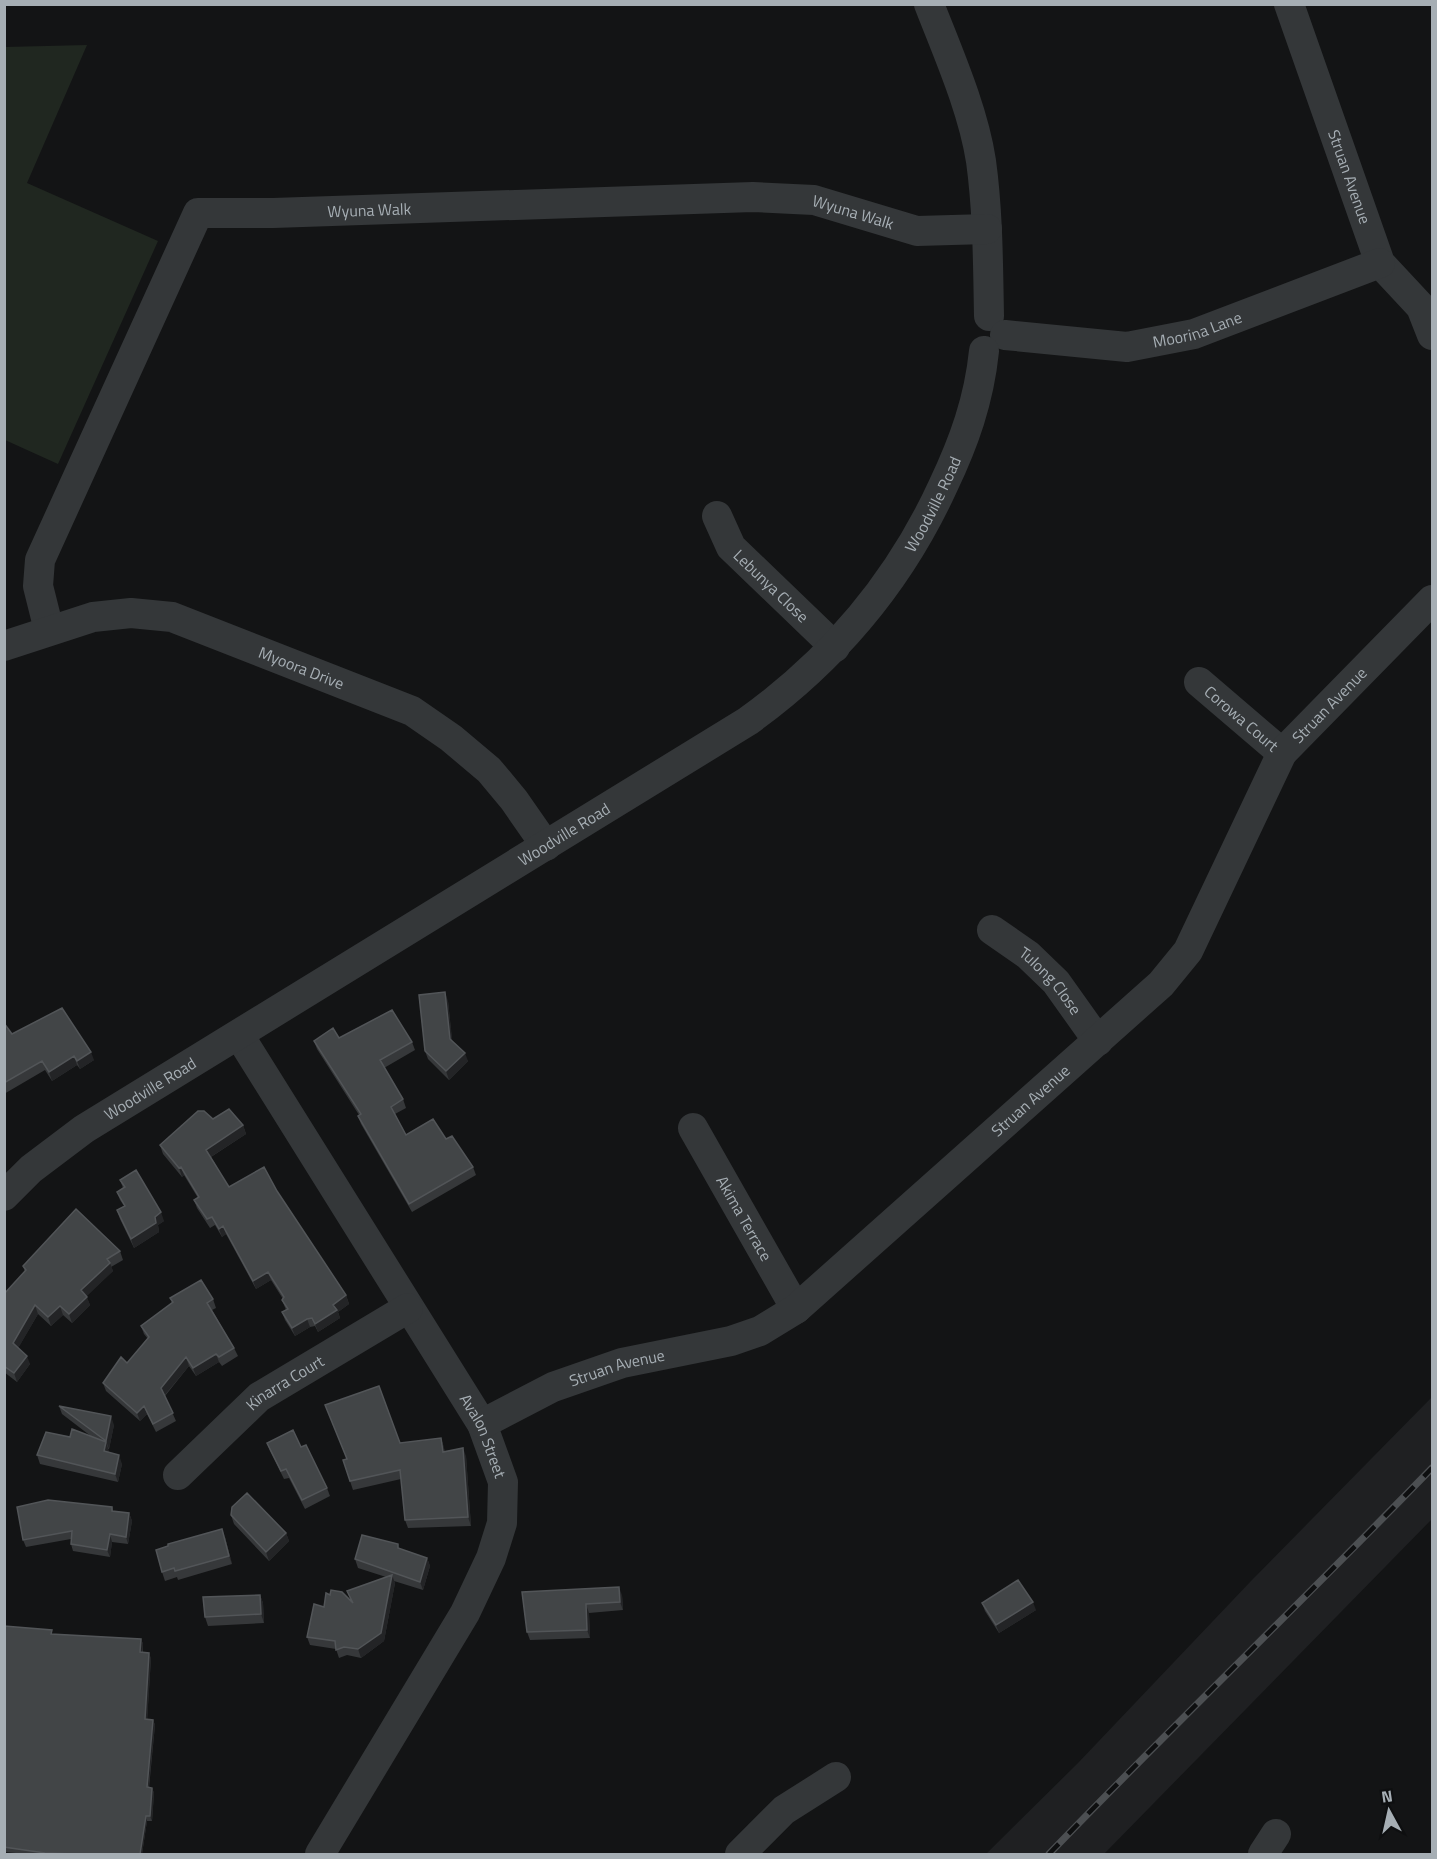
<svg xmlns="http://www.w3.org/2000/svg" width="1437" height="1859" font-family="'Titillium Web',sans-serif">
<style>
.built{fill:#1f2022}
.park{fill:#202720}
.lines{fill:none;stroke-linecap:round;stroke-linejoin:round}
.minor{stroke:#343739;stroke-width:30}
.rail-casing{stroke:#4c4f52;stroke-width:7}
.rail{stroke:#0e0f10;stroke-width:4.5;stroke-dasharray:14;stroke-linecap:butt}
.wall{fill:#36383a}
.shaded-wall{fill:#232426}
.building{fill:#424547;stroke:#525558;stroke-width:1.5}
.labels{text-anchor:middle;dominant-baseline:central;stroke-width:6;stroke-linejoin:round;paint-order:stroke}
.street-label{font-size:16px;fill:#a6aeb4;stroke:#0e0f10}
</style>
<rect width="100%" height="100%" fill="#131415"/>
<path class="built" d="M1432,1397V1519L1104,1854H986L1078,1763L1251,1581Z"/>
<path class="park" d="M87,45L27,183L158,241L58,464L5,440V47Z"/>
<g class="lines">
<g class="minor">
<path d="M929,4C948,53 973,109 981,161C988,212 988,264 989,316"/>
<path id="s1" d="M1289,4L1380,263L1421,307L1432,335"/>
<path id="s2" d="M1005,335L1127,347L1194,334L1380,263"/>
<path id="s3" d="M717,516L731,547L835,647"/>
<path id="s4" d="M49,630L38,586L40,560L198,213H273L753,197L814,200L917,231L987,229"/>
<path id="s5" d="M4,646L93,617L131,613L172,617L412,711L451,738L489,770L514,800L546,846"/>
<path id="s6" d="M1199,682L1282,753"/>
<path id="s7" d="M992,930L1028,955L1056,982L1098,1041"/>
<path id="s8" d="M239,1035L482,1424L503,1482L502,1523L491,1558L465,1613L320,1854"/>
<path id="s9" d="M693,1128L796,1309"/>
<path id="s10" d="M4,1196L31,1169L84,1129L748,721C834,659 899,582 943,486C964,442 979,400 984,351"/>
<path id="s11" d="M482,1424L553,1387L622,1363L731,1341L760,1331L796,1309L1161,984L1188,951L1282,753L1432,600"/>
<path id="s12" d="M178,1475L259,1397L408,1308"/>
<path d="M740,1854L784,1810L836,1777"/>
<path d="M1263,1854L1276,1834"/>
</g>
<g class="rail-casing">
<path id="rail" d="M1049,1854C1175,1723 1306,1598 1432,1468"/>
</g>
<use href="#rail" class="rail"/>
</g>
<path class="wall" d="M448,1001L452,1041L468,1061L449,1080L428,1059L425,1051Z
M4,1023L12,1034L94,1060L80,1069L77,1065L52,1081L45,1070L4,1094Z
M339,1038L412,1042L415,1050L384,1068L403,1099L406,1108L395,1114L406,1135L446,1139L473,1167L476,1175L412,1212L361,1124L358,1116L359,1115L317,1049L314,1041Z
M213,1119L243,1125L246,1134L211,1157L229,1187L277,1191L346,1295L349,1304L338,1312L340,1318L318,1332L315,1326L310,1327L295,1336L285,1320L282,1312L286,1310L282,1300L283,1299L271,1280L256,1289L226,1234L222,1237L215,1225L210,1228L197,1208L194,1200L198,1198L184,1175L182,1177L163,1154L160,1145Z
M120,1180L164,1221L158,1225L159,1232L134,1248L120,1219L117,1210L124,1206L120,1200L117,1192L123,1188Z
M120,1251L123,1260L111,1267L113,1271L86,1296L90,1305L72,1323L63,1315L51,1326L38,1314L18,1348L30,1364L17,1382L4,1372V1294L25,1272L23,1266Z
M170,1298L213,1299L216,1308L212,1310L234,1348L238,1356L222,1366L219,1362L196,1376L189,1366L165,1396L176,1421L156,1432L147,1414L140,1421L106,1391L103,1383L127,1363L148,1339L144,1334L141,1326L172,1303Z
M59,1406L114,1425L109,1449H108V1452L122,1464L118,1482L40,1464L37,1455L70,1437H92L62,1414Z
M441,1438L445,1452L466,1456L471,1526L408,1528L405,1520L401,1479L353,1490L343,1460L400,1443Z
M267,1443L301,1447L327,1488L330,1496L305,1509L289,1478L284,1479L270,1451Z
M112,1507L113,1511L129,1513L132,1521L128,1544L112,1542L110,1557L73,1551L71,1544V1539L26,1547L23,1540Z
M231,1515L286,1533L289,1541L269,1561L234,1524Z
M225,1537L232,1564L178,1580L177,1577L165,1581L162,1572Z
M400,1549L427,1558L430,1566L423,1590L394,1581L395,1583L384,1641L361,1658L347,1655L339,1658L336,1649L310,1645L307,1637L324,1607L351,1601L347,1591L386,1577L358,1568L355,1559Z
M522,1592L622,1595L623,1610L589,1613L590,1638L530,1640L527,1632Z
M260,1595L263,1603L264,1623L208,1626L205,1617Z
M982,1603L1036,1610L999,1633L985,1611Z
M4,1626L53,1634L141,1639L143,1644V1653L151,1658L147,1720H153L155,1725L149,1788H152L154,1793L152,1821H147L142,1854H27L4,1852Z"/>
<path class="shaded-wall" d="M445,992L448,1001L453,1047L450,1039Z
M91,1052L94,1060L80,1069L77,1061Z
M465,1053L468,1061L449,1080L446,1071Z
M74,1056L77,1065L52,1081L49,1072Z
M243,1125L246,1134L209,1158L206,1150Z
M181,1167L184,1175L182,1177L179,1168Z
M161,1212L164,1221L158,1225L159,1232L134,1248L131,1239Z
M223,1226L226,1234L222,1237L219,1229Z
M110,1263L113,1271L84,1299L81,1290Z
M268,1272L271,1280L256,1289L253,1281Z
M346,1295L349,1304L338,1312L340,1318L318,1332L315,1324L333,1305Z
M87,1297L90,1305L72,1323L69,1314Z
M35,1305L38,1314L16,1352L13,1343Z
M60,1306L63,1315L51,1326L48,1317Z
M307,1319L310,1327L295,1336L292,1328Z
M216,1354L219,1362L196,1376L193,1368Z
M27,1356L30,1364L17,1382L14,1373Z
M186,1357L189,1366L164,1396L161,1388Z
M144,1406L147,1414L140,1421L137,1413Z
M111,1416L114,1425L109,1449L106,1441Z
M441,1438L444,1447L446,1461L443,1452Z
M106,1442L109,1451L107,1460L104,1451Z
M463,1448L466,1456L471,1526L468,1517Z
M119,1455L122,1464L118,1482L115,1474Z
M129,1513L132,1521L128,1544L126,1537Z
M222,1529L225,1537L232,1564L229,1556Z
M286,1533L289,1541L269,1561L266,1552Z
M110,1534L112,1542L110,1557L107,1550Z
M427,1558L430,1566L423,1590L420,1582Z
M392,1575L395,1583L384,1641L361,1658L358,1649Z
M619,1587L622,1595L623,1610L620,1602Z
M260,1595L263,1603L264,1623L261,1614Z
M1033,1602L1036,1610L999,1633L996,1625Z
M586,1604L589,1613L590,1638L587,1630Z
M141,1639L143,1644L142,1657L140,1652Z
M149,1653L151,1658L147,1724L145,1719Z
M153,1720L155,1725L148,1792L147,1787Z
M152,1788L154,1793L152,1821L150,1816Z
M146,1816L147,1821L142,1854H140Z"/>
<path class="building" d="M445,992L450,1039L465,1053L446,1071L425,1051L419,995Z
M62,1008L91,1052L77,1061L74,1056L49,1072L42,1061L4,1083V1023L12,1034Z
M392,1010L412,1042L380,1060L403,1099L391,1107L406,1135L433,1119L446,1139L452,1136L473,1167L409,1204L358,1116L361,1114L314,1041L333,1028L339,1038Z
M229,1109L243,1125L206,1150L229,1187L264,1167L277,1191L346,1295L333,1305L337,1310L315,1324L312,1318L307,1319L292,1328L282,1312L288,1309L282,1300L284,1297L268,1272L253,1281L223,1226L219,1229L212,1217L207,1219L194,1200L199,1197L181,1167L179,1168L160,1145L198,1111H204L213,1119Z
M136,1170L161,1212L155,1217L156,1223L131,1239L117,1210L125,1206L117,1192L125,1187L120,1180Z
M76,1209L120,1251L107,1259L110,1263L81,1290L87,1297L69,1314L60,1306L48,1317L35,1305L13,1343L27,1356L14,1373L4,1366V1294L26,1270L23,1266Z
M201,1280L213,1299L207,1303L234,1348L219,1357L216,1354L193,1368L186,1357L161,1388L173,1413L153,1424L144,1406L137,1413L103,1383L121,1357L127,1363L149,1337L141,1326L173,1302L170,1298Z
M379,1386L400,1443L441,1438L443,1452L463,1448L468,1517L405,1520L400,1470L350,1481L343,1460L347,1459L325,1405Z
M59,1406L111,1416L106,1441Z
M72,1429L106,1442L104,1451L119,1455L115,1474L37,1455L46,1432L70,1437Z
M293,1430L301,1447L306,1445L327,1488L302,1500L286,1469L281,1471L267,1443Z
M247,1493L286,1533L266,1552L231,1515L232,1507Z
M48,1500L112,1507V1511L129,1513L126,1537L110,1534L107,1550L71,1544L72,1531L23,1540L17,1507Z
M222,1529L229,1556L175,1571L174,1568L162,1572L156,1550L168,1546V1544Z
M362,1535L398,1544V1548L427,1558L420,1582L355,1559Z
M392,1575L381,1633L358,1649L344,1647L336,1650L335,1641L307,1637L314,1604L324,1607L326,1593L330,1595L331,1590L342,1592L353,1603L347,1591Z
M1018,1580L1033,1602L996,1625L982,1603Z
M619,1587L620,1602L586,1604L587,1630L527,1632L522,1592Z
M260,1595L261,1614L205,1617L203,1597Z
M4,1626L52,1630L51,1634L141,1639L140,1652L149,1653L145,1719L153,1720L147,1787L152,1788L150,1816H146L140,1854H75L45,1853L4,1847Z"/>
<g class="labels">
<g class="street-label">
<text stroke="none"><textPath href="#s1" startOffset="183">Struan Avenue</textPath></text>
<text stroke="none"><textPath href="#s4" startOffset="624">Wyuna Walk</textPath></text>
<text stroke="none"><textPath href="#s4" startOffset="1110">Wyuna Walk</textPath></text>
<text stroke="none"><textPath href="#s2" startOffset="195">Moorina Lane</textPath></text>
<text stroke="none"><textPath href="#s10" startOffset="1172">Woodville Road</textPath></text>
<text stroke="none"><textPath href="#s3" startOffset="90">Lebunya Close</textPath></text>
<text stroke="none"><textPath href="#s5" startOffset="312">Myoora Drive</textPath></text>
<text stroke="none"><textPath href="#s11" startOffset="1155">Struan Avenue</textPath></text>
<text stroke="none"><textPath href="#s6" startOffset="56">Corowa Court</textPath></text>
<text stroke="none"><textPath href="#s10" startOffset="668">Woodville Road</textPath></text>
<text stroke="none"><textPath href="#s7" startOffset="78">Tulong Close</textPath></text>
<text stroke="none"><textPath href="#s10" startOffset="182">Woodville Road</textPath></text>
<text stroke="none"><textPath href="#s11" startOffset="651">Struan Avenue</textPath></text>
<text stroke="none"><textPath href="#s9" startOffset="104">Akima Terrace</textPath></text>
<text stroke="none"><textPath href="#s11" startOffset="147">Struan Avenue</textPath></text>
<text stroke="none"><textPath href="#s12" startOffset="142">Kinarra Court</textPath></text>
<text stroke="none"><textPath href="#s8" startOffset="470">Avalon Street</textPath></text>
</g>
</g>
<rect width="1437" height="1859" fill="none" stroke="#a6aeb4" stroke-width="12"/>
<g transform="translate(1389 1811) rotate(352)" stroke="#0e0f10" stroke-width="4.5" paint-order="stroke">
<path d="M0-4.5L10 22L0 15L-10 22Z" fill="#a6aeb4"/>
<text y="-9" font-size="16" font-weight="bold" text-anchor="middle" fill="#a6aeb4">N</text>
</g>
</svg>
